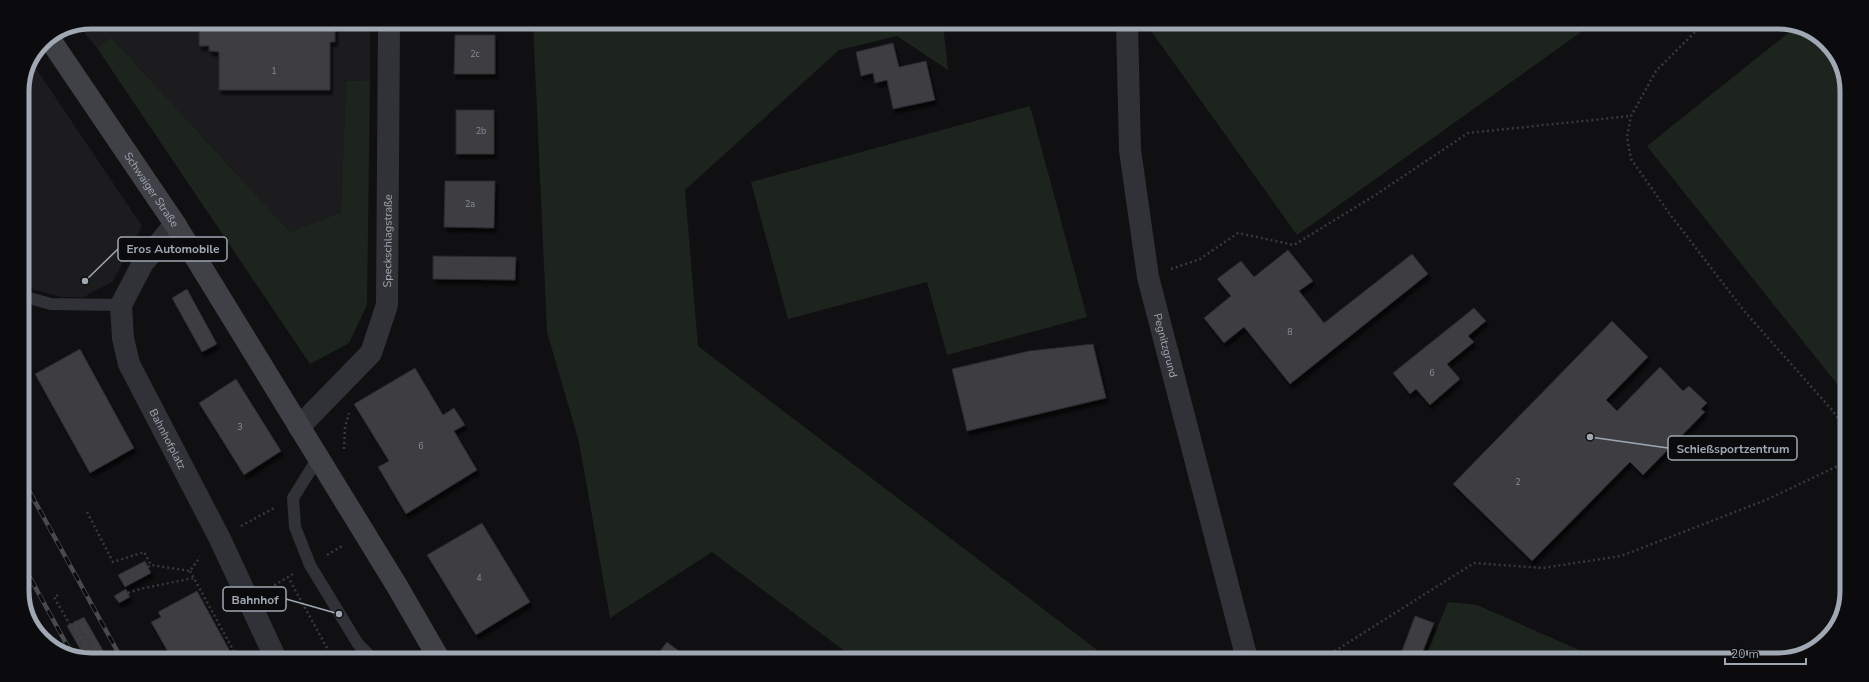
<svg xmlns="http://www.w3.org/2000/svg" width="1869" height="682" font-family="'Nunito Sans',sans-serif">
<style>
.built{fill:#1c1c1f}
.green{fill:#1c241d}
.building{fill:#3c3e42;stroke:#2a2a2e;filter:url(#shadow)}
.lines{fill:none;stroke-linecap:round;stroke-linejoin:round}
.path{stroke:#37393e;stroke-width:2.5;stroke-dasharray:2 3;stroke-linecap:butt}
.service{stroke:#313237;stroke-width:12}
.minor{stroke:#313237;stroke-width:22}
.secondary{stroke:#3f4147;stroke-width:22}
.rail-casing{stroke:#484a50;stroke-width:4.5}
.rail{stroke:#0b0b0d;stroke-width:3;stroke-dasharray:9;stroke-linecap:butt}
.labels{text-anchor:middle;dominant-baseline:central;stroke-width:3;stroke-linejoin:round;paint-order:stroke}
.number-label{font-size:9px;fill:#878e97}
.street-label{font-size:11px;fill:#a0a8b3;stroke:#0b0b0d}
.rim{fill:none;stroke:#a0a8b3;stroke-width:5}
.leader{fill:none;stroke:#a0a8b3;stroke-width:1.5}
.callout-dot{fill:#a0a8b3;stroke:#0b0b0d;stroke-width:1.5}
.callout{fill:#0b0b0d;stroke:#a0a8b3;stroke-width:1.5}
.callout-label{font-size:12px;text-anchor:middle;font-weight:bold;fill:#a0a8b3}
</style>
<defs>
<filter id="shadow"><feDropShadow dx="2.5" dy="4.5" stdDeviation="1" flood-color="#0009"/></filter>
</defs>
<rect width="100%" height="100%" fill="#101012"/>
<path class="built" d="M91,22L370,23V80L346,81L341,212L290,232L111,37L97,48L78,25Z
M33,64L142,226L113,281L84,297H62L34,290L22,282V87Z"/>
<path class="green" d="M533,23L943,24L948,70L897,36L839,50L685,190L698,346L1109,659L854,658L712,552L610,618L579,442L547,332Z
M1146,24H1147L1591,25L1297,235Z
M1797,26H1800L1833,49L1847,87L1845,394L1647,146Z
M111,37L290,232L341,212L346,81L370,80L367,305L349,343L310,364L97,48Z
M1030,106L1087,317L947,355L927,282L788,319L751,182Z
M1448,602L1477,605L1602,660L1424,659Z"/>
<path class="building" d="M199,22L335,23V42H330V90H219V52L209,51V46H199Z
M455,35H495V74H454Z
M893,43L899,67L926,61L935,100L893,109L887,80L875,83L873,73L861,76L856,52Z
M456,110H494V154H456Z
M445,181H495L494,228L444,227Z
M1288,250L1313,281L1299,291L1324,323L1412,254L1428,274L1290,384L1244,327L1224,343L1204,318L1231,296L1217,279L1241,261L1254,277Z
M433,256L516,257L515,280L433,279Z
M187,289L217,344L202,352L172,298Z
M1474,308L1486,321L1468,336L1474,342L1447,364L1460,379L1430,405L1416,389L1410,394L1393,373Z
M1612,321L1648,357L1606,400L1617,411L1660,367L1683,391L1689,386L1707,403L1701,409L1705,412L1643,475L1630,462L1532,561L1453,484Z
M1093,344L1106,398L967,431L952,369L1029,351Z
M80,349L134,448L90,473L35,374Z
M415,368L443,415L454,408L465,425L454,431L477,470L406,514L378,467L389,461L354,404Z
M236,379L281,451L244,475L199,403Z
M482,523L530,602L476,635L427,555Z
M145,561L151,573L125,587L118,575Z
M126,589L130,597L119,603L114,596Z
M197,591L232,655L233,657H171L151,622L161,617L158,612Z
M1415,616L1434,623L1420,659H1399Z
M84,617L104,652L96,656H84L67,626Z
M667,642L688,658H655Z
M108,651L111,656H97Z"/>
<g class="lines">
<path class="path" d="M1702,25L1656,71L1631,116L1627,137L1631,159L1669,213L1745,312L1832,410L1845,428
M1171,269L1200,259L1238,233L1294,245L1377,194L1468,133L1631,116
M344,449L345,427L349,413
M87,512L113,562L144,552L151,565
M241,526L274,508
M327,555L344,545
M148,567L151,565L190,571L200,557
M190,571L237,657
M293,574L288,577L332,657
M270,588L288,577
M128,593L140,589L194,578
M58,595L54,597L88,656
M75,621L96,656
M464,652L467,657
M1311,659L1327,656L1474,563L1543,568L1621,556L1766,500L1844,463"/>
<path class="service" d="M22,296L51,304L121,305
M318,458L293,498L295,527L310,565L358,644L371,657"/>
<g class="minor">
<path id="s1" d="M1127,24L1130,150L1148,277L1247,659"/>
<path id="s2" d="M175,224L143,263L121,305L123,338L129,364L219,537L275,657"/>
<path id="s3" d="M299,427L371,353L387,305L389,23"/>
</g>
<path class="secondary" id="s4" d="M49,38L175,224L397,586L438,657"/>
<g class="rail-casing">
<path id="rail" d="M22,478L120,656
M22,563L73,656"/>
</g>
<use href="#rail" class="rail"/>
</g>
<g class="labels">
<g class="number-label">
<text x="475" y="54">2c</text>
<text x="274" y="71">1</text>
<text x="481" y="131">2b</text>
<text x="470" y="204">2a</text>
<text x="1290" y="332">8</text>
<text x="1432" y="373">6</text>
<text x="240" y="427">3</text>
<text x="421" y="446">6</text>
<text x="1518" y="482">2</text>
<text x="479" y="578">4</text>
</g>
<g class="street-label">
<text stroke="none"><textPath href="#s4" startOffset="183">Schwaiger Straße</textPath></text>
<text stroke="none"><textPath href="#s3" startOffset="218">Speckschlagstraße</textPath></text>
<text stroke="none"><textPath href="#s1" startOffset="325">Pegnitzgrund</textPath></text>
<text stroke="none"><textPath href="#s2" startOffset="242">Bahnhofplatz</textPath></text>
</g>
</g>
<path d="M0 0H1869V682H0ZM91 29H1778A62 62 0 0 1 1840 91V591A62 62 0 0 1 1778 653H91A62 62 0 0 1 29 591V91A62 62 0 0 1 91 29Z" fill="#0b0b0d" fill-rule="evenodd"/>
<path class="rim" d="M91 29H1778A62 62 0 0 1 1840 91V591A62 62 0 0 1 1778 653H91A62 62 0 0 1 29 591V91A62 62 0 0 1 91 29Z"/>
<path class="leader" d="M85 281L118 249M1590 437L1668 448M339 614L286 599"/>
<g class="callout-dot">
<circle cx="85" cy="281" r="4"/>
<circle cx="1590" cy="437" r="4"/>
<circle cx="339" cy="614" r="4"/>
</g>
<g class="callout">
<rect x="118" y="237" width="109" height="24" rx="4"/>
<rect x="1668" y="436" width="129" height="24" rx="4"/>
<rect x="223" y="587" width="63" height="24" rx="4"/>
</g>
<g class="callout-label">
<text x="173" y="253">Eros Automobile</text>
<text x="1733" y="453">Schießsportzentrum</text>
<text x="255" y="604">Bahnhof</text>
</g>
<path d="M1725 658v6h81v-6" fill="none" stroke="#a0a8b3" stroke-width="2"/>
<text x="1731" y="658" font-size="12" fill="#a0a8b3" stroke="#0b0b0d" stroke-width="3" paint-order="stroke">20 m</text>
</svg>
